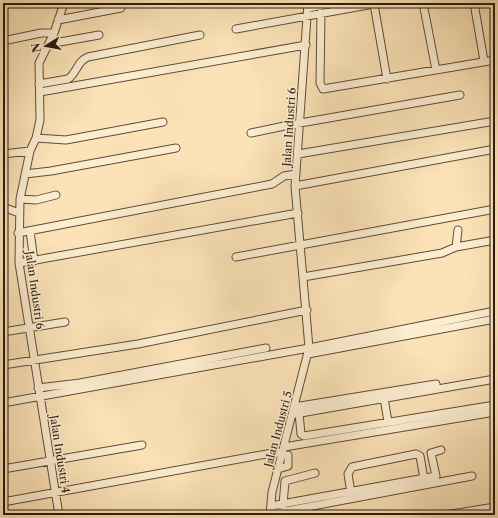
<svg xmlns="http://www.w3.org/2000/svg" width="498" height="518" font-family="'Libre Caslon Text',serif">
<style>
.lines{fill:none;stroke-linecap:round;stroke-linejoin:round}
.minor-casing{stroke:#604c38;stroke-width:9}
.minor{stroke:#fcedd0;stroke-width:7}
.labels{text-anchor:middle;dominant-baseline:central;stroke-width:3.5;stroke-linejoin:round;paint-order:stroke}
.street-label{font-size:11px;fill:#2c1a0e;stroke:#fcedd0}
</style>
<rect width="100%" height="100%" fill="#fbe3b7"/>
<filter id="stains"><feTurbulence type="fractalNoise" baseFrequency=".005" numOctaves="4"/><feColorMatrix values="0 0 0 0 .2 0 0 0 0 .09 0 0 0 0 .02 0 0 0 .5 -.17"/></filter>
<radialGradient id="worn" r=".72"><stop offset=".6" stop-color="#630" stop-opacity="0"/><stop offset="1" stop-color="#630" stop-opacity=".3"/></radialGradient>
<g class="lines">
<g class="minor-casing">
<path id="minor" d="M423,3L436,70
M474,3L484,61
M374,4L387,79
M308,8L335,3
M321,13L320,83L323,89L495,60
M58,20L121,8
M236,29L379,3
M51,39L60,42L99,35
M3,41L41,33H54
M39,84L68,79C77,73 77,61 88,57L200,35
M40,92L306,45
M251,133L289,125L460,95
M36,138L66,140L163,122
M3,154L30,151
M298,154L495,121
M25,174L51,171L176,148
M295,186L495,149
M20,199L36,200L56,195
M3,207L19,213
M30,231L34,261
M18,233L272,184L284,176L296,174
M456,247L458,230
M236,257L495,209
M19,263L298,213
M303,277L442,253L456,247L495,240
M3,332L65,322
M308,354L495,319
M3,365L138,344L307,310
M38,388L80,383L266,348
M384,398L388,422
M3,403L309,348L495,311
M294,407L436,384
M299,413L301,434L304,436L495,405
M295,414L495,379
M284,447L495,412
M3,469L142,445
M278,469L288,466V455
M351,493L348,474L352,467L416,454L420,456L424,479
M3,502L272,453L283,452
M283,505L285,481L315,473
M271,506L436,476L431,453L441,450
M270,514L472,476
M59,515L19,263L20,199L30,151L36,138L40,120L39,63L54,33L64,3
M270,515L272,492L309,348L295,186L308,3
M445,515L495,507"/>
</g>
<use href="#minor" class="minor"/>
</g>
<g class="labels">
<g class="street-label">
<text transform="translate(289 127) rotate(-86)">Jalan Industri 6</text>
<text transform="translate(35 290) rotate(82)">Jalan Industri 6</text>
<text transform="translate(278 429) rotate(-75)">Jalan Industri 5</text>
<text transform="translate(60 454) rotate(81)">Jalan Industri 4</text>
</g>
</g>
<rect width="498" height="518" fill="none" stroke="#fbe3b7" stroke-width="16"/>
<rect x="4" y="4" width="490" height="510" fill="none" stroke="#2c1a0e" stroke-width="2"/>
<rect x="8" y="8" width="482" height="502" fill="none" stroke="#2c1a0e"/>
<g transform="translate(46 46) rotate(259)" stroke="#fcedd0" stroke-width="3" paint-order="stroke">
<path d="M0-3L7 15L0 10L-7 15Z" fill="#2c1a0e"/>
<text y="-6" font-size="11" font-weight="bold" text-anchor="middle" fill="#2c1a0e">N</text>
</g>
<rect width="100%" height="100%" filter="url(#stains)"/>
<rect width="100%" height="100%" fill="url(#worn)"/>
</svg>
